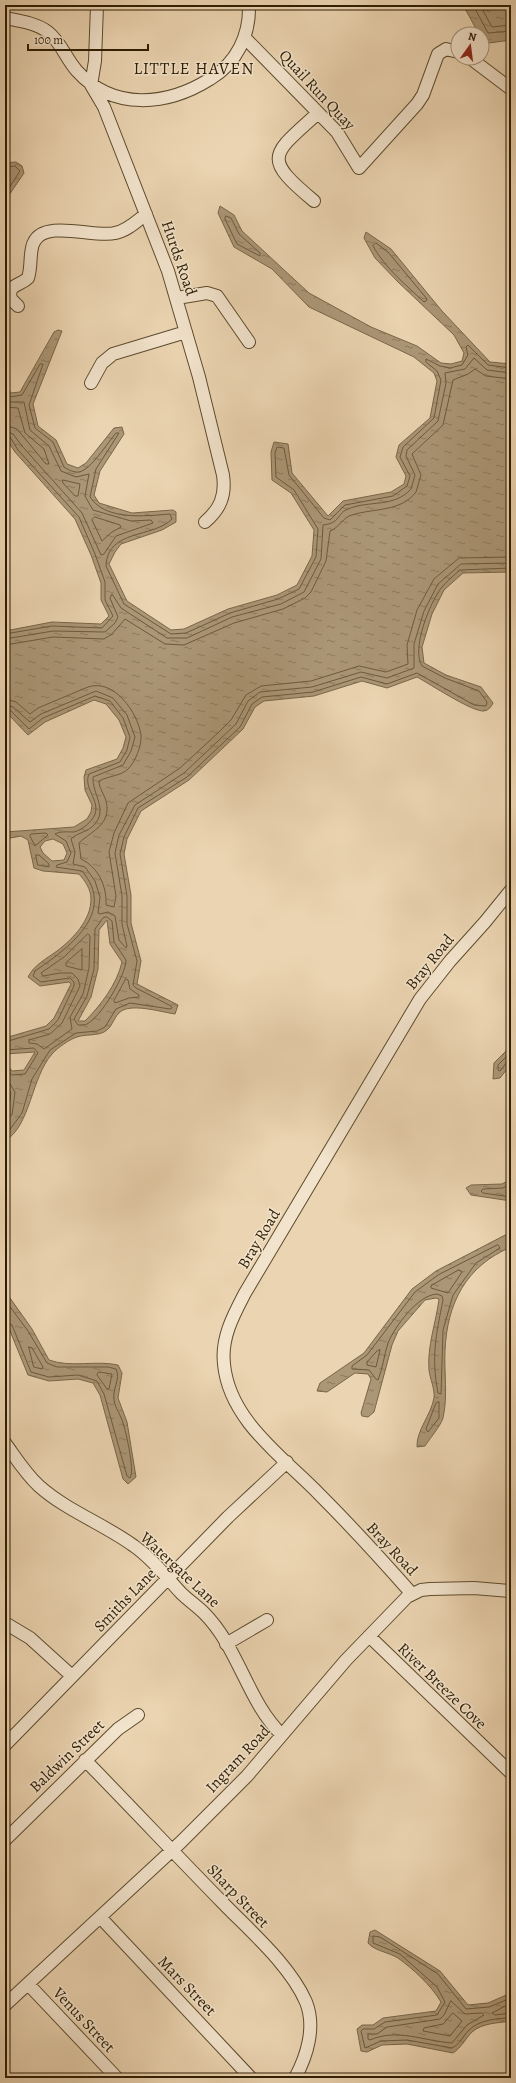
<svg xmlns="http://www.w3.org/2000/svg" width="516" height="2083" font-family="Alegreya,serif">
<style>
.water{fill:url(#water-ripples);stroke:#796648;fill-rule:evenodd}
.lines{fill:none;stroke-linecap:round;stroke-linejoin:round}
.shore{stroke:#6c5a3c;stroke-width:1}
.minor-casing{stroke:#5d4b2e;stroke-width:14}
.minor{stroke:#f2e3cc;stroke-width:12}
.labels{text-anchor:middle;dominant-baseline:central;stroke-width:3;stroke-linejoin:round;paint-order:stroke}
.street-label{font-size:16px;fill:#2e1d02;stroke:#f2e3cc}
.neighbourhood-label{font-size:17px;letter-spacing:1px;fill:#2e1d02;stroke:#f2e3cc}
</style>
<defs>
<pattern id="water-ripples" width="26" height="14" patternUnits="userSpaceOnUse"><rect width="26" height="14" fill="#ab9676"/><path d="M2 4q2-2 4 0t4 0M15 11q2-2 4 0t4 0" fill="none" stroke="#8c7a5f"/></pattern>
</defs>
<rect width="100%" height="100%" fill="#ebd4b1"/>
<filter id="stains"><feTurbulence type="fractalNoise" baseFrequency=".005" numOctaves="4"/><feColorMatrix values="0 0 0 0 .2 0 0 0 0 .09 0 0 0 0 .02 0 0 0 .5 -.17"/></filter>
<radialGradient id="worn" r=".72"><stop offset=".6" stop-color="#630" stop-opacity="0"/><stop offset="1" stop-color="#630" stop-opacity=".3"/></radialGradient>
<path class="water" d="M463,5H511V40L489,43L483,41L482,34H479Z
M16,162L22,166L24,173L5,201V163Z
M220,206L234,215L242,231L309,293L371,327L417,346L441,363L451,364L462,361L464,353L454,335L398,282L375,258L364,238L366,232L391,249L442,311L490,362L511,364V572L463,573L444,590L432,614L422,647L424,663L446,675L481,687L493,703C491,707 489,710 484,711C472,712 430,684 417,677L387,688L362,681L314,696L264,701L255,707L243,729L189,780L141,811L127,839L124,854L131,895V923L141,961L137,984L178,1005L175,1014C161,1012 129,1002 119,1013C113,1019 112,1028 104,1032C96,1036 86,1034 77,1037C70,1039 57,1048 52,1054C31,1078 31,1125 5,1141V1116L8,1114L11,1093L5,1084V1062L12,1071L24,1070L35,1052L5,1054V1038L46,1026L54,1018L71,984L69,982L40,986L28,977C34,965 46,959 57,951C73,939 91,920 91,899C91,889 85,881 79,874L43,871L34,868L28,840L21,836L5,839V832L74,827L87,819L91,812L92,805L85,790L84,777L86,770L117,759L123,748L126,737L119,720L106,704L94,700L45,722L28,735L8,714H5V631L52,622L101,624L109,616L101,600V583L91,555L75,519L15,452L5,437V383L11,393L20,392L54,332L58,330L62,331L33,404L38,426L56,440L67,464L78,468L86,463L114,428L122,427L124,434L100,471L94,495L99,503L132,513L173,510L176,512V522L162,530L121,544L115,552L109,564L127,601L171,630L184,629L228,609L277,595L297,585L312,556L314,530L291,493L272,480L271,452L274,442L288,444L292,473L328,516L343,501L391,492L404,484L406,476L396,457L399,445L430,418L437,381L434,373L414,357L309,307L272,269L234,247L218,213ZM53,839L63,844L67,853L64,860L52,861L43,853L40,847L45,841ZM107,920L110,944L122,962C117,984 101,1005 85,1021H78L91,997L98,969L99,930Z
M510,1033L511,1064L500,1078L493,1079L494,1063L506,1051Z
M511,1179V1201L471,1195L466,1188L471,1185L502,1184Z
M511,1232V1247C466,1266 447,1303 445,1351C444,1373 448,1396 443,1418C440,1427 430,1438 425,1446L417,1447C416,1431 431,1415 434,1398C435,1389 430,1379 429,1370C427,1346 436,1323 439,1299L436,1298L425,1300L398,1331L392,1345L374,1412L368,1417L362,1416L361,1413L371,1379L368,1374L355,1373L327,1392L317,1391L320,1383L364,1353L412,1289L436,1271Z
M5,1295L10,1298L32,1329L49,1360C71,1368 96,1360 118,1365L122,1373L118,1398L127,1422L136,1477L128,1484L123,1479L100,1395L93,1383L78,1379L49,1381L28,1375L8,1326H5Z
M375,1930L440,1971L468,2005L488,2003L511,1993V2021C498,2023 482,2023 472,2032C465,2039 462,2047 453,2053L407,2044L382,2045L367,2052L361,2051L357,2029L362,2025H373L383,2018L436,2011L441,2002C431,1985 413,1969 398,1958C388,1952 375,1951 368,1943L370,1932Z"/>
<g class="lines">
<path class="shore" d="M473,5L488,33L511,31
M480,5L492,27L511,25
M5,167L15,166L20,171L5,194
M226,216L231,218L239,234L260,253V256L237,244L225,219Z
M376,243L388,252L427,299L426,301L424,302C406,285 385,268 373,246Z
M5,391L10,397L22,395L40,364H43L29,405L35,428L53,442L64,467C67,469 74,473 79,472C91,470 108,442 116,433H119L96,469L90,497C106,521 145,516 170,514L172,519C154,538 107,529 106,566L124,604L171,634L186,633L230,613L278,599L299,589L316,557L318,529L294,490L276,477L275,453L277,447L284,448L289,475L324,518L330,520L345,505L393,496L407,486L410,476L400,457L403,447L434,418L441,380L437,371L426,362V359L440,366L450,368L462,365L468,355L466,347L468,345L488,365L511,368
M5,400L11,402H24L30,430L49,446L61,471L76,477L89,474L85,496L93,510L131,521L151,520L153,523L116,536L104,554L101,555L82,513L22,446L13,434L5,431
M5,407L18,408L25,433L44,449L49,464H46L17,429L5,425
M5,436L10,437L18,450L79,517L95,554L105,582V600L113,616L102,628L52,626L5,634
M63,480L80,484L78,496H75L63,483Z
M95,517L120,525L121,527L112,532L102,541L92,520Z
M5,639L53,631L105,632L115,623L118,617L110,598L112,594L121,608L167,638H187L232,617L281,604L304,592L321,559L323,525C341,523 336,514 348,509C369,500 394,508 411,489L415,475L406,456L407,450L438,421L446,383L445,373L465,369L474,358L487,370L511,373
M5,645L53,637L104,639L112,634L125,619L165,644L184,645L234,623L283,609L305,598L311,592L326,561L330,531C339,528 343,517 352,515C374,508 401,512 416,492L421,475L412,454L443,425L453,380L468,374L475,369L486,376L511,379
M5,699L16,702L30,714L38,708L88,687C114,678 138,713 141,735C142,746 135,762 128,769C121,776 108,776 99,781C99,788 104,794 106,801C112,825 91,831 79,843L81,859C98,867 107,886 106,905L114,907L116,896L109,852L114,833L128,803L180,768L219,732L231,720L246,695L261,686L311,681L359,666L386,672L408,664L407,645L417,610L434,579L459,558L511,557
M5,705L13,707L30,722L41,714L96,691L113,698L127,715L135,737L131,751L123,765L93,777C92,795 110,811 92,827C86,832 75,834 71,839L75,852L73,864L85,867L95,881L100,897L98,913L100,914L108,912L115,916L119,940L126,948L127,946L122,924V896L115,853L119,835L135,805L184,773L236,724L248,701L260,692L312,687L361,672L387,678L414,668V644L424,611L438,584L461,564L511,563
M5,711H11L29,729L43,718L95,696L110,701L123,718L130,737L127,750L120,762L89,774C83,788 100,800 95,814C93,821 82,830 74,832C68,832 60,831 55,834L66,841L71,853L67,862L57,865L56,867L82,871C118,913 67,949 35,971L33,976L41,982L70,978L74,982V986L58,1020L49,1029L5,1042
M31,834L46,833L48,835L35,846L30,836Z
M36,855H39L49,864V867L38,865Z
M107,917L112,921L114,942L126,960C126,975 101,1017 87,1024C85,1025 81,1025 78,1025L74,1019L87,996L94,969L95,929L103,918Z
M88,934L90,936L89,968L83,994L70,1017L72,1029L44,1049L37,1044L29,1043V1040L50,1034L62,1023L80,986L78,979L72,973H60L43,976L41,973L64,957Z
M82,949V970L66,966V963Z
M126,979L128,980L130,989L139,995V997L129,998L115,1003L114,1001Z
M511,1048L509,1054L498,1065V1070L500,1071L507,1062L511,1061
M5,1050L34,1048L38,1053L25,1074L12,1075L5,1068
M5,1083L10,1084L15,1092L12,1115L5,1119
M5,1136L22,1113L32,1079L50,1050L76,1033L97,1031L105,1027L116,1009L130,1003L170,1009L172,1008L171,1006L136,988L133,985L137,961L127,924V896L120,854L124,837L138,808L187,777L240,727L252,704L262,697L313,692L361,677L387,684L417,673L474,705L486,706L487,702L479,691L445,678L422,666C411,649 430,602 442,587C447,581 454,575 460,570L511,568
M511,1183L503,1188L483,1189L481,1191L483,1193L511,1197
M498,1245L500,1248L476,1263L453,1295L443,1330L441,1394L438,1393C431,1357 436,1335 443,1300L442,1296L437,1294C418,1295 395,1326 388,1343C384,1355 383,1368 378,1380L376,1379L369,1370L352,1369V1366L367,1355L415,1292L438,1275Z
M459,1270L462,1272L448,1293L431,1288V1286Z
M5,1300L28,1331L47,1363L57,1367H108L116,1369C121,1379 112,1389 114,1400C115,1408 121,1415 123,1423C126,1432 135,1471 130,1478L127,1476L104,1394L97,1381L78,1375L49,1377L31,1372L12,1325L5,1322
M29,1347L32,1348L43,1367L42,1369L34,1367Z
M380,1350L376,1367L367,1365V1362L377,1351Z
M99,1372L112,1374L109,1389H107L97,1375Z
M439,1402V1418L428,1432L426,1429L436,1403Z
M511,1998L489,2007L466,2009L438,1974L380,1937L373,1936V1943L400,1954L437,1987L445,2002L437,2015L385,2022L374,2029H363L361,2031L365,2048L381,2041L407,2040L452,2048C460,2044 463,2036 469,2030C479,2020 498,2018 511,2018
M451,2001L465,2014L482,2013L484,2015L467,2025L452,2043C424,2041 397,2028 370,2040L368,2039V2034H377L387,2027L440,2019L444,2015Z
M511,2003L492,2013L495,2015L511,2013
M453,2013L462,2021L450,2036L423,2031L424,2028L443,2024Z"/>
<g class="minor-casing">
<path id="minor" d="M97,5L95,61L91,85L104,107L168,271L199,377L223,475C226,496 220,509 205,522
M5,18C20,21 36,23 48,32C61,42 66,59 77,71C113,111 167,106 210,79C237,63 250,35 249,5
M245,38L337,132L359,168L417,104L423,95L438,54L446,49L458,52
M470,58L511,89
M314,201C261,157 272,155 318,113
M177,298L207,293L217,296L249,342
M18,306L11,299C7,284 20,286 28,278C32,267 29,250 34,242C45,219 94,238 115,233C127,231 137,221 146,214
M91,383L102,363L113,354L186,332
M5,1443C16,1458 25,1473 39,1486C67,1511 104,1524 134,1546C153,1559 166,1577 181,1593C188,1600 197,1606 204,1613C239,1648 247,1701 282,1735
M412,1594C382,1560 351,1526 319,1494C283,1457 229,1420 224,1364C221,1338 233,1316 245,1293L420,999L450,961L485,922L511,890
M5,1623L30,1638L72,1676
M369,1636L511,1773
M226,1644L267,1620
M5,1745L228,1517L287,1462
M85,1760C131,1807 176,1855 222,1902C250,1931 290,1965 306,2002C316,2027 307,2056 295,2078
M5,1840L118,1729L138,1715
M100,1917L251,2078
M28,1984L117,2078
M5,2005L181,1842L247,1776L346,1660L407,1597L421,1590L430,1589L474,1588L511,1591"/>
</g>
<use href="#minor" class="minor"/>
</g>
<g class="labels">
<g class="street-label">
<text transform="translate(317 90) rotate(47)">Quail Run Quay</text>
<text transform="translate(179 258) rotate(71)">Hurds Road</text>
<text transform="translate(430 962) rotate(-51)">Bray Road</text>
<text transform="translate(259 1239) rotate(-59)">Bray Road</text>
<text transform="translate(392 1549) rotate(47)">Bray Road</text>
<text transform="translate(180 1570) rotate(43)">Watergate Lane</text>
<text transform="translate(125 1600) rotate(-46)">Smiths Lane</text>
<text transform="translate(442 1686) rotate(44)">River Breeze Cove</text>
<text transform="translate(67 1756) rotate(-44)">Baldwin Street</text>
<text transform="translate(238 1759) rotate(-47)">Ingram Road</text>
<text transform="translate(238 1896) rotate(46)">Sharp Street</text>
<text transform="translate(187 1986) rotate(46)">Mars Street</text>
<text transform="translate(84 2020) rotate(47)">Venus Street</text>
</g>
<g class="neighbourhood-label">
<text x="194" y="68">LITTLE HAVEN</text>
</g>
</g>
<rect width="516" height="2083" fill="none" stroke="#ebd4b1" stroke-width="20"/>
<rect x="6" y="6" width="504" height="2071" fill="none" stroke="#2e1d02" stroke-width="2"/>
<rect x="10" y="10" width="496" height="2063" fill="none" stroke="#2e1d02"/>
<g transform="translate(470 46) rotate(14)"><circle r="19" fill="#f2e3cc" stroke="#a4947b"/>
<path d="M0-3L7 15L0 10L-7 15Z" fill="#8f2418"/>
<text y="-6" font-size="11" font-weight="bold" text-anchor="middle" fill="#2e1d02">N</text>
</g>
<path d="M28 44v6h120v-6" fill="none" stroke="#2e1d02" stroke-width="2"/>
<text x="34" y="44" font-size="12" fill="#2e1d02" stroke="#f2e3cc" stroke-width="3" paint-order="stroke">100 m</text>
<rect width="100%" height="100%" filter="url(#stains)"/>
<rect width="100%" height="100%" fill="url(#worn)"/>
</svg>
